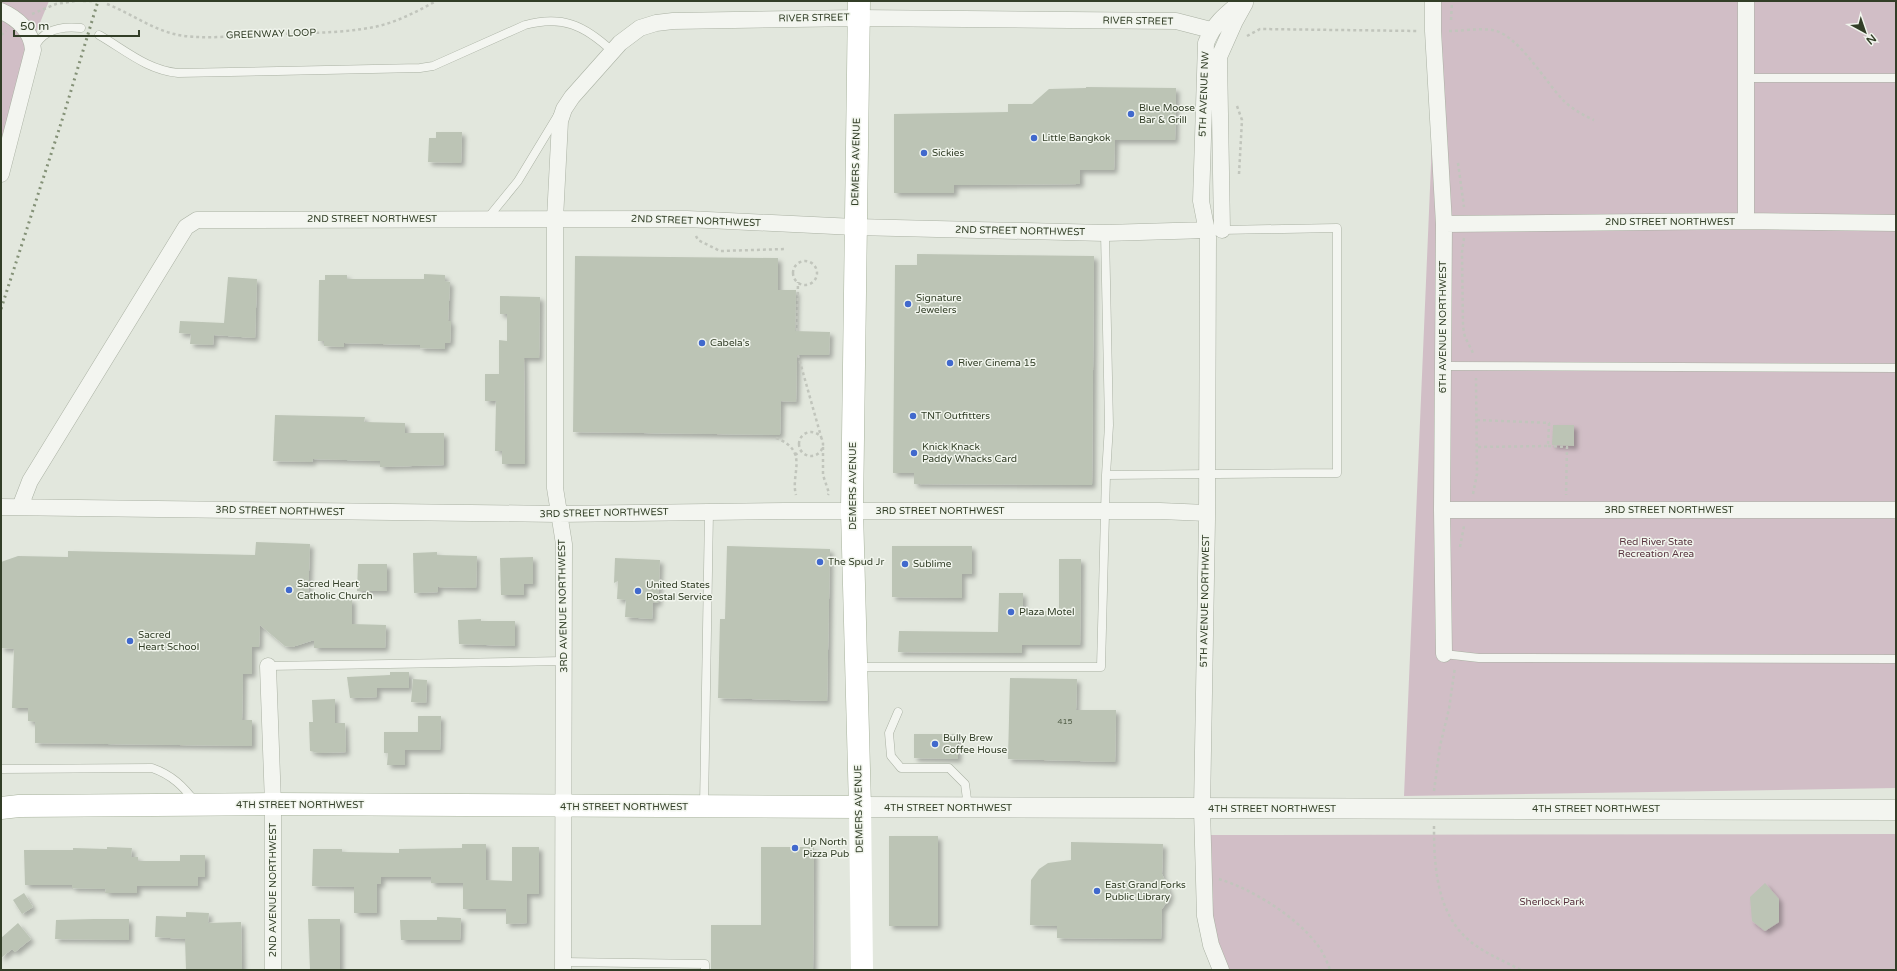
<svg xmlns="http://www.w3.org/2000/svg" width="1897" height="971" font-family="'Varela Round',sans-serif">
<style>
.green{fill:#d1bec6}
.building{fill:#bcc4b5;filter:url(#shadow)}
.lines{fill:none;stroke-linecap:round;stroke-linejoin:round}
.service-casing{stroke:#aab1a3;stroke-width:9}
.minor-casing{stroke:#aab1a3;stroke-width:17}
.tertiary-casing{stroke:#aab1a3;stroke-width:21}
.primary-casing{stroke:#a8b39d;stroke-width:23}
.path{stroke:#c1c5bc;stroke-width:2.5;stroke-dasharray:3 3;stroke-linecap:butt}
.service{stroke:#f3f5f0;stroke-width:8}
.minor{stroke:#f3f5f0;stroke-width:16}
.tertiary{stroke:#f3f5f0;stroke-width:20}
.secondary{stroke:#fff;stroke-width:22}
.primary{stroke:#fff;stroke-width:22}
.rail{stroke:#849177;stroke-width:3;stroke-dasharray:2 4;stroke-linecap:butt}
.poi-dot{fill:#4169cd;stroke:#f1f5ed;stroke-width:1.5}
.labels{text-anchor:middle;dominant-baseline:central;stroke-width:3;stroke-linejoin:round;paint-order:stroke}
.number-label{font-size:8px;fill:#54604a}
.street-label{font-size:10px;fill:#323e27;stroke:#f1f5ed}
.poi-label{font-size:10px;fill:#323e27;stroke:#f1f5ed;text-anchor:start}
.park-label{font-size:10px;fill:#593440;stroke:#f1f5ed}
</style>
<defs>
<filter id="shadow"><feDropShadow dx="3.5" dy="3.5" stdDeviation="2" flood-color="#0004"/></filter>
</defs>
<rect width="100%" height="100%" fill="#e2e7dd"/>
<path class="green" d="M1,1H49L32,42L1,148Z
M1438,1H1896V788L1404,796Z
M1896,834V970H1221L1211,945L1207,835Z"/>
<path class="building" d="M1086,87L1176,88L1175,140H1115L1114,170H1080V184L954,185V193H894V114L1008,112V104H1032L1049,89L1086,88Z
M436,132H462L461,163L428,162L429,138H436Z
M917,254L1094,256L1092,485L914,484V473H893L895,265H917Z
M575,256L778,258V290H796L795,331L830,332L829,355H797L796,402L781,401L780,435L573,432Z
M424,274L445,275V281L450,282L448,321H451L450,343H445V349L420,348V345L344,343V347L324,346V341H318L319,280H325V275H347V279H424Z
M228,277L257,279L255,338L214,335L213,345L190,344L191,334L179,333L180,321L224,323Z
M500,296L540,297L539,358H524L525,464H502V451H495L496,401H485V374H499V340L507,341V314H500Z
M275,415L365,417L364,422L405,423V433H444V465L380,467V461L313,459L312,462L273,461Z
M1553,425H1574V446L1552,445Z
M256,542L310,544L308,599H352V624L386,625L385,648H314V640L292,647L285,646L260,625L259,647H252V674H243L242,720H252V746L35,743V722L28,721V708H12L14,649L1,648V562L18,556L68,557V551L255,555Z
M727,546L830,549L827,701L718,698L720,619H725Z
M892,546H972V574H962V598L892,597Z
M437,552V555L477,556L476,588L438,587V592L414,593L413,553Z
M533,557V584H524V595H501L500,558Z
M615,558L660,560L658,603L653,602L652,619L625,617L626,600L617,599L618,581L614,583Z
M1059,559H1081L1080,645H1022V653L898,652L899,631L998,632L999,593H1023V611H1059Z
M358,564H387V591H357Z
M481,619V621H515V646L459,644L458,620Z
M390,672H409V688H377V697L350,698L347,677L390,675Z
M1010,678L1077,679L1076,710H1116L1115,762L1008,759Z
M413,679L427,680L426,703L411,702Z
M335,699V723H345L346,752L319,753L310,751L309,722H313L312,700Z
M418,716H441L440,750H405V765H387L388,753H384V732H418Z
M914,734H958V759L914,758Z
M889,836H938V926H889Z
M1071,842L1163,844L1162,874L1170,893L1169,899L1162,909L1161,939L1057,938V926L1030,925L1031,880L1039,869L1048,863L1071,860Z
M462,844H486V880L512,881V847H539V894H527V923L506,924V909H463V883H431V877H381V884H377V913H354V887L312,886L313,849H342V852L399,853V849L462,848Z
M107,847L132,848L131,857H138V861H180V855H205V877H198V886H137V893H105L106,889L72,888V885H25L24,850H73V848L107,849Z
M761,847H814L813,970H711V925H761Z
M1765,883L1779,899V922L1765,931L1752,921L1750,897Z
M24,893L33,907L22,914L13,900Z
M186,912L209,913L208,923L241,922L242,970H186L185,939L155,937L156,916L186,917Z
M437,917L461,918L460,940H401L400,920H437Z
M94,919H129V940L55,939L56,920Z
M308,919H340V970H310Z
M18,923L31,939L15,952L12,949L1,958V938Z"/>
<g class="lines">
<g class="service-casing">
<path id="service" d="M99,35C125,50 147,70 178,73L420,68L433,66L525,25C562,15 584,25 612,51
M34,48C43,29 63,26 81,28
M1745,78H1896
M487,219L518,181L558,115
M1443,366L1896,368
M1106,475L1337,473V228L1221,230
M1444,654L1479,658L1896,659
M268,666L564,661
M856,667H1101L1106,475L1109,425L1105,233
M898,712L889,733L891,756L901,768H949L965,784L968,807
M1,769L152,768C172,775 183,786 196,803
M704,806L709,512
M563,962L705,964V970"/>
</g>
<g class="minor-casing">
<path id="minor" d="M1433,1V31L1444,224L1442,510L1444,654
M1,11C17,18 32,31 33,50L1,174
M1746,221V1
M1444,224L1746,221L1896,223
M1222,230L1219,57L1235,21L1245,3
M1,507L558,514L785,511H1160L1207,513
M20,507L30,481L186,227L197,220L687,219L855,227L1105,233L1208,230
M1442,510H1896
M268,666L273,804V970
M563,970L564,544L555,488V219L560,121L564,109L572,97L620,43L640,28L656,23L673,21L858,18L1176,21L1211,30
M1221,970L1211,945L1205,916L1202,809L1207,519L1208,237L1201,201L1206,43C1214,23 1226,14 1242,1"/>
</g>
<g class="tertiary-casing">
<path id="tertiary" d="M860,807L1896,810"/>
</g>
<g class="primary-casing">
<path id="primary" d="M1,808L19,806L273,804L860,807L852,511L859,1"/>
</g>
<path class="path" d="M83,1H94
M107,4C130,13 150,28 174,34C198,40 231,36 256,35C290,33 329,34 362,29C389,26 413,14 436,1
M32,14L56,4L75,1
M1451,20L1452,1
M1449,31C1463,31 1478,28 1492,30C1518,33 1547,85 1565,102C1574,110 1583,115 1594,120
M1,35L6,31
M1247,36L1260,29L1418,31
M1237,106L1242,120L1239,174
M1458,163L1464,207
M696,236L698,240L720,251L786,249
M1464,238L1462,252L1463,327L1465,337L1474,355
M793 273a12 12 0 1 1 24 0a12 12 0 1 1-24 0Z
M797,331L798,282
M798,355L822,440
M1477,420L1549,423L1548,446L1477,447
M799 444a12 12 0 1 1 24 0a12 12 0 1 1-24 0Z
M776,438C810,451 790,474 796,495
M1548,446L1567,447L1566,495
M823,447V475L829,493L828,495
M795,455L801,451
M1473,494L1477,474L1476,378
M1460,547L1464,526
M1434,791L1440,746L1449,709L1455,667
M1434,826C1434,865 1436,914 1471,942C1486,954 1504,961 1521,970
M1219,879C1252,889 1295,916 1316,943C1322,950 1327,961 1330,970"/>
<use href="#service" class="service"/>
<use href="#minor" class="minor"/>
<use href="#tertiary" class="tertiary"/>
<path class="secondary" d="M860,807L862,970"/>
<use href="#primary" class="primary"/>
<path class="rail" d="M1,309L64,114L98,1"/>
</g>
<g class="poi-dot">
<circle cx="1131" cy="114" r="4"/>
<circle cx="1034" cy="138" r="4"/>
<circle cx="924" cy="153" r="4"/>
<circle cx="908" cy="304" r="4"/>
<circle cx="702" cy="343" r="4"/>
<circle cx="950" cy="363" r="4"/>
<circle cx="913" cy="416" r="4"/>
<circle cx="914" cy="453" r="4"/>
<circle cx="820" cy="562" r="4"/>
<circle cx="905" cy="564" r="4"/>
<circle cx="289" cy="590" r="4"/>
<circle cx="638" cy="591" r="4"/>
<circle cx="1011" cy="612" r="4"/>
<circle cx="130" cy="641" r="4"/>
<circle cx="935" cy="744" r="4"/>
<circle cx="795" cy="848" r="4"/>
<circle cx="1097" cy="891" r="4"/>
</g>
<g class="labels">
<g class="number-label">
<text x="1065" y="721">415</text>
</g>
<g class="street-label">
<text transform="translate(814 18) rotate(-1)">RIVER STREET</text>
<text transform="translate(1138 21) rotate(1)">RIVER STREET</text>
<text transform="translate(271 34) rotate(-2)">GREENWAY LOOP</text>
<text transform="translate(1204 94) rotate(-88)">5TH AVENUE NW</text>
<text transform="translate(856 162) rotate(-89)">DEMERS AVENUE</text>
<text x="372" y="219">2ND STREET NORTHWEST</text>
<text transform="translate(696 221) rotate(2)">2ND STREET NORTHWEST</text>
<text x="1670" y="222">2ND STREET NORTHWEST</text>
<text transform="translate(1020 231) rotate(1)">2ND STREET NORTHWEST</text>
<text transform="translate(1443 327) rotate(-90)">6TH AVENUE NORTHWEST</text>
<text transform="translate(853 486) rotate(-90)">DEMERS AVENUE</text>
<text x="1669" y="510">3RD STREET NORTHWEST</text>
<text transform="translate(280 511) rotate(1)">3RD STREET NORTHWEST</text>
<text x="940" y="511">3RD STREET NORTHWEST</text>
<text transform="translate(604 513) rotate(-1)">3RD STREET NORTHWEST</text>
<text transform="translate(1205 601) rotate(-89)">5TH AVENUE NORTHWEST</text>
<text transform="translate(563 606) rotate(-91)">3RD AVENUE NORTHWEST</text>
<text x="300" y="805">4TH STREET NORTHWEST</text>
<text x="624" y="807">4TH STREET NORTHWEST</text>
<text x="948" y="808">4TH STREET NORTHWEST</text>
<text transform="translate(859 809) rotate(-91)">DEMERS AVENUE</text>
<text x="1272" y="809">4TH STREET NORTHWEST</text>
<text x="1596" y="809">4TH STREET NORTHWEST</text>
<text transform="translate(273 890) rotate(-90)">2ND AVENUE NORTHWEST</text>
</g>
<g class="poi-label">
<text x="1139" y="108">Blue Moose<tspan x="1139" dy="12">Bar &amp; Grill</tspan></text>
<text x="1042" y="138">Little Bangkok</text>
<text x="932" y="153">Sickies</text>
<text x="916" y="298">Signature<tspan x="916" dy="12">Jewelers</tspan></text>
<text x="710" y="343">Cabela's</text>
<text x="958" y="363">River Cinema 15</text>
<text x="921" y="416">TNT Outfitters</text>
<text x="922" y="447">Knick Knack<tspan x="922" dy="12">Paddy Whacks Card</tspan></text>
<text x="828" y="562">The Spud Jr</text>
<text x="913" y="564">Sublime</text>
<text x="297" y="584">Sacred Heart<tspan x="297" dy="12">Catholic Church</tspan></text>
<text x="646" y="585">United States<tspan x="646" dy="12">Postal Service</tspan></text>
<text x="1019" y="612">Plaza Motel</text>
<text x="138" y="635">Sacred<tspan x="138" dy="12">Heart School</tspan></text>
<text x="943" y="738">Bully Brew<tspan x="943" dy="12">Coffee House</tspan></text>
<text x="803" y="842">Up North<tspan x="803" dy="12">Pizza Pub</tspan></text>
<text x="1105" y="885">East Grand Forks<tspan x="1105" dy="12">Public Library</tspan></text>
</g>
<g class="park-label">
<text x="1656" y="542">Red River State<tspan x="1656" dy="12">Recreation Area</tspan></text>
<text x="1552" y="902">Sherlock Park</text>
</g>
</g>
<rect width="1897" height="971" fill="none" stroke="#323e27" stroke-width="4"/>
<g transform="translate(1865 32) rotate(140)" stroke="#f1f5ed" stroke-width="3" paint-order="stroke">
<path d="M0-3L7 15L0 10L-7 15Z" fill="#323e27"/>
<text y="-6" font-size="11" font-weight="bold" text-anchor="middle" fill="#323e27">N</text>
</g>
<path d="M14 30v6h125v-6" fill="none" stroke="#323e27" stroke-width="2"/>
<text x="20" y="30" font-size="12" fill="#323e27" stroke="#f1f5ed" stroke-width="3" paint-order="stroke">50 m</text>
</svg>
